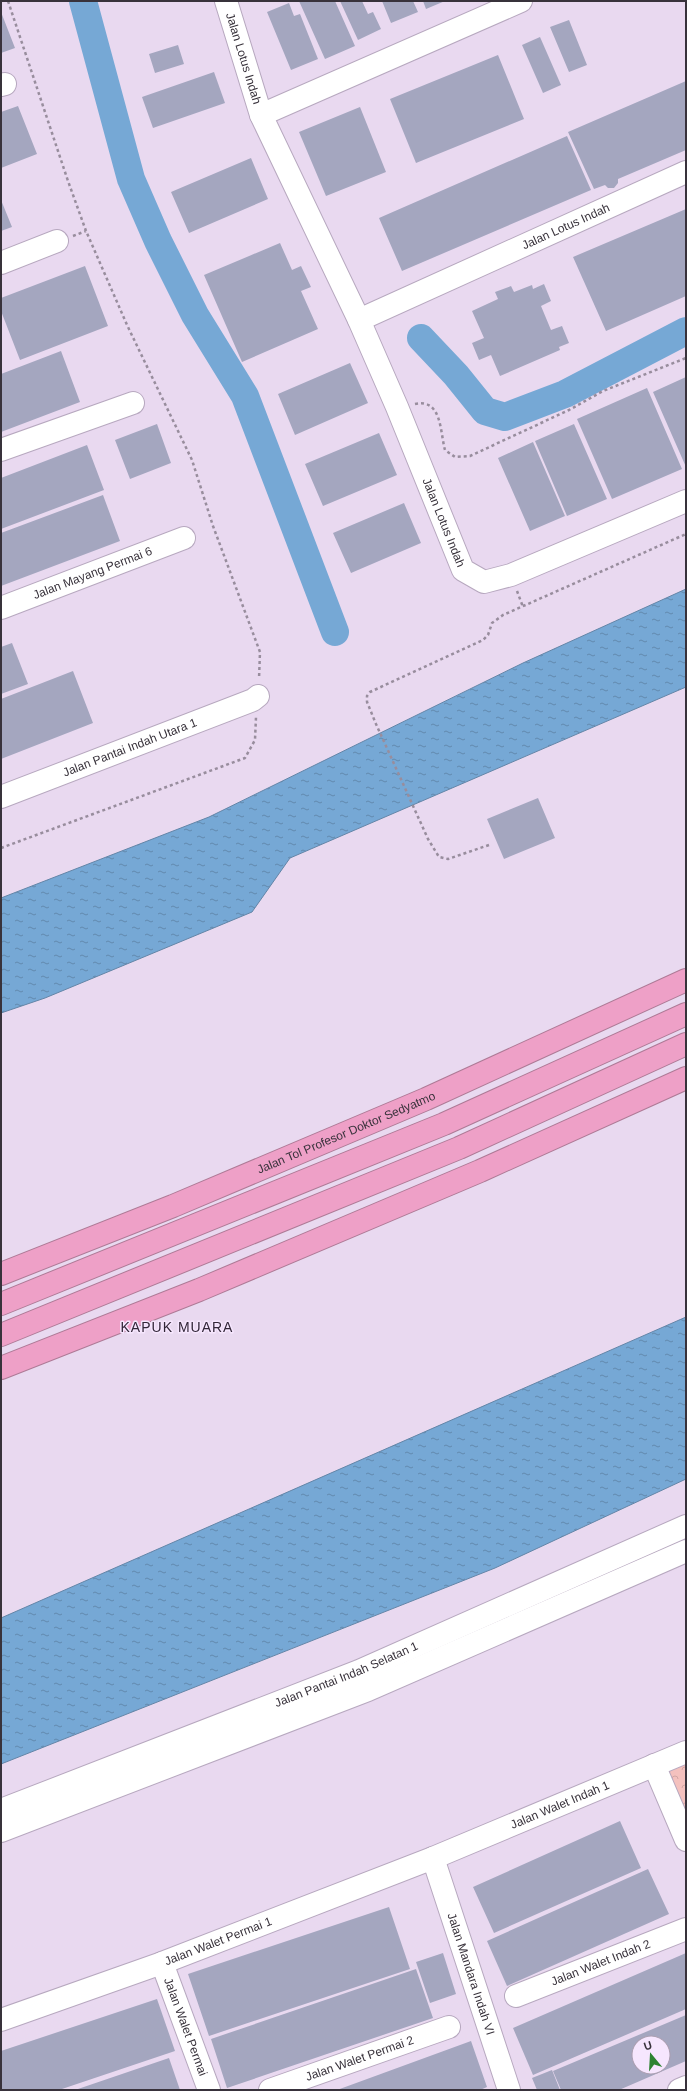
<svg xmlns="http://www.w3.org/2000/svg" width="687" height="2091" font-family="Helvetica,sans-serif">
<style>
.park{fill:url(#park-crowns)}
.water{fill:url(#water-ripples);stroke:#6385a7}
.lines{fill:none;stroke-linecap:round;stroke-linejoin:round}
.river{stroke:#76a8d5;stroke-width:28}
.building{fill:#a4a6bf;fill-rule:evenodd}
.minor-casing{stroke:#b7a8bf;stroke-width:24}
.highway-casing{stroke:#ae7a96;stroke-width:24}
.path{stroke:#988d9d;stroke-width:2.5;stroke-dasharray:3 3;stroke-linecap:butt}
.minor{stroke:#fff;stroke-width:22}
.highway{stroke:#eea0c7;stroke-width:22}
.labels{text-anchor:middle;dominant-baseline:central;stroke-width:3;stroke-linejoin:round;paint-order:stroke}
.street-label{font-size:12px;fill:#38323b;stroke:#f6e6fe}
.quarter-label{font-size:14px;letter-spacing:1px;fill:#322638;stroke:#f6e6fe}
</style>
<defs>
<pattern id="park-crowns" width="20" height="18" patternUnits="userSpaceOnUse"><rect width="20" height="18" fill="#f4c1be"/><path d="M2 6a3 3 0 1 1 6 0M12 15a3 3 0 1 1 6 0" fill="none" stroke="#d2a6a4"/></pattern>
<pattern id="water-ripples" width="26" height="14" patternUnits="userSpaceOnUse"><rect width="26" height="14" fill="#76a8d5"/><path d="M2 4q2-2 4 0t4 0M15 11q2-2 4 0t4 0" fill="none" stroke="#6289ae"/></pattern>
</defs>
<rect width="100%" height="100%" fill="#e9d9f0"/>
<path class="park" d="M686,1762V1823L664,1772Z"/>
<path class="water" d="M686,589V687L290,858L252,912L45,998L1,1013V898L209,817L523,663Z
M686,1317V1479L495,1568L1,1764V1618Z"/>
<g class="lines">
<path class="river" d="M83,1L131,179L158,241L195,315L245,396L335,632
M421,338L456,375L485,411L505,417L565,394L686,331"/>
</g>
<path class="building" d="M299,1H335L355,46L325,59Z
M340,1H362L368,14L373,12L381,29L358,40Z
M382,1H413L418,12L391,23Z
M423,1H445L426,9Z
M289,3L294,16L300,14L318,59L291,70L267,12Z
M1,12L15,48L1,53Z
M569,20L587,65L569,72L550,27Z
M540,37L561,85L543,93L522,45Z
M178,45L184,64L155,73L149,54Z
M498,55L524,119L416,163L390,99Z
M214,72L225,103L153,128L142,97Z
M686,81V150L618,179V183L614,188H608L605,185L594,189L568,132Z
M18,106L37,154L1,168V112Z
M360,107L386,172L326,196L299,132Z
M567,136L591,190L402,271L379,218Z
M251,158L268,199L189,233L171,192Z
M1,200L12,227L1,231Z
M686,209V296L606,331L573,257Z
M280,243L292,270L301,266L311,287L301,291L318,329L242,362L204,275Z
M85,266L108,326L20,360L1,311V298Z
M544,284L551,301L541,306L551,330L562,326L569,343L559,347L560,350L500,376L491,355L479,360L472,343L484,338L472,311L498,299L495,292L511,286L514,292L532,285L533,289Z
M61,351L80,402L1,432V374Z
M350,363L368,403L295,435L278,394Z
M686,377V467L653,392Z
M647,388L682,469L612,499L577,419Z
M157,424L171,463L130,479L115,440Z
M574,424L607,499L567,516L535,441Z
M379,433L397,475L323,506L305,464Z
M533,442L565,516L530,531L498,458Z
M87,445L104,490L1,529V478Z
M103,495L120,541L1,586V533Z
M404,503L421,543L351,573L333,533Z
M12,643L28,684L1,694V647Z
M73,671L93,723L1,759V699Z
M538,798L555,838L504,859L487,819Z
M620,1821L641,1868L494,1933L473,1887Z
M648,1869L669,1914L507,1986L487,1941Z
M389,1907L410,1969L209,2036L188,1974Z
M443,1953L456,1994L430,2003L416,1962Z
M686,1953V2009L533,2075L513,2028Z
M416,1969L433,2018L227,2088L211,2039Z
M157,1999L175,2051L59,2090H1V2051Z
M686,2015V2061L619,2090H561L553,2071ZM639,2043H663V2067H639Z
M471,2041L487,2087L480,2090H337Z
M169,2058L180,2090H75Z
M552,2070L560,2090H537L532,2078Z"/>
<g class="lines">
<g class="minor-casing">
<g id="minor">
<path id="s1" d="M226,1L261,115L359,320L397,407L463,570L484,582L511,575L686,501"/>
<path d="M1,85L5,84"/>
<path d="M261,115L521,1"/>
<path d="M1,263L57,241"/>
<path id="s2" d="M359,320L686,172"/>
<path d="M1,450L133,403"/>
<path id="s3" d="M1,608L184,538"/>
<path id="s4" d="M1,797L253,700L258,696"/>
<path d="M654,1765L686,1840"/>
<path id="s5" d="M1,1810L359,1671L686,1526"/>
<path d="M1,1831L368,1690L686,1551"/>
<path id="s6" d="M433,1858L509,2090"/>
<path id="s7" d="M162,1963L209,2090"/>
<path id="s8" d="M516,1996L686,1929"/>
<path id="s9" d="M1,2020L162,1963L433,1858L686,1752"/>
<path id="s10" d="M270,2090L449,2027"/>
<path d="M679,2090L686,2087"/>
</g>
</g>
<g class="highway-casing">
<g id="highway">
<path id="s11" d="M1,1274L173,1206L426,1099L686,980"/>
<path d="M1,1304L444,1124L686,1014"/>
<path d="M1,1335L459,1148L686,1044"/>
<path d="M1,1368L199,1290L480,1171L686,1078"/>
</g>
</g>
<path class="path" d="M8,1L68,181L86,231L127,325L192,460L213,526L260,652L259,679
M73,236L86,231
M415,404C442,398 440,432 445,450L455,457L470,456L569,410L603,391L686,358
M517,591L523,607
M489,845L448,859L439,857L428,839L376,724L367,702V696L370,692L483,640L488,635L492,623L503,615L686,534
M1,848L245,758L255,740L256,717"/>
<use href="#minor" class="minor"/>
<use href="#highway" class="highway"/>
</g>
<g class="labels">
<g class="street-label">
<text stroke="none"><textPath href="#s1" startOffset="60">Jalan Lotus Indah</textPath></text>
<text stroke="none"><textPath href="#s2" startOffset="227">Jalan Lotus Indah</textPath></text>
<text stroke="none"><textPath href="#s1" startOffset="566">Jalan Lotus Indah</textPath></text>
<text stroke="none"><textPath href="#s3" startOffset="98">Jalan Mayang Permai 6</textPath></text>
<text stroke="none"><textPath href="#s4" startOffset="138">Jalan Pantai Indah Utara 1</textPath></text>
<text stroke="none"><textPath href="#s11" startOffset="373">Jalan Tol Profesor Doktor Sedyatmo</textPath></text>
<text stroke="none"><textPath href="#s5" startOffset="371">Jalan Pantai Indah Selatan 1</textPath></text>
<text stroke="none"><textPath href="#s9" startOffset="599">Jalan Walet Indah 1</textPath></text>
<text stroke="none"><textPath href="#s9" startOffset="231">Jalan Walet Permai 1</textPath></text>
<text stroke="none"><textPath href="#s8" startOffset="91">Jalan Walet Indah 2</textPath></text>
<text stroke="none"><textPath href="#s6" startOffset="122">Jalan Mandara Indah VI</textPath></text>
<text stroke="none"><textPath href="#s7" startOffset="68">Jalan Walet Permai</textPath></text>
<text stroke="none"><textPath href="#s10" startOffset="95">Jalan Walet Permai 2</textPath></text>
</g>
<g class="quarter-label">
<text x="177" y="1327">KAPUK MUARA</text>
</g>
</g>
<rect width="687" height="2091" fill="none" stroke="#38323b" stroke-width="4"/>
<g transform="translate(651 2055) rotate(342)"><circle r="19" fill="#f6e6fe" stroke="#aa9eb0"/>
<path d="M0-3L7 15L0 10L-7 15Z" fill="#2d8331"/>
<text y="-6" font-size="11" font-weight="bold" text-anchor="middle" fill="#38323b">U</text>
</g>
</svg>
